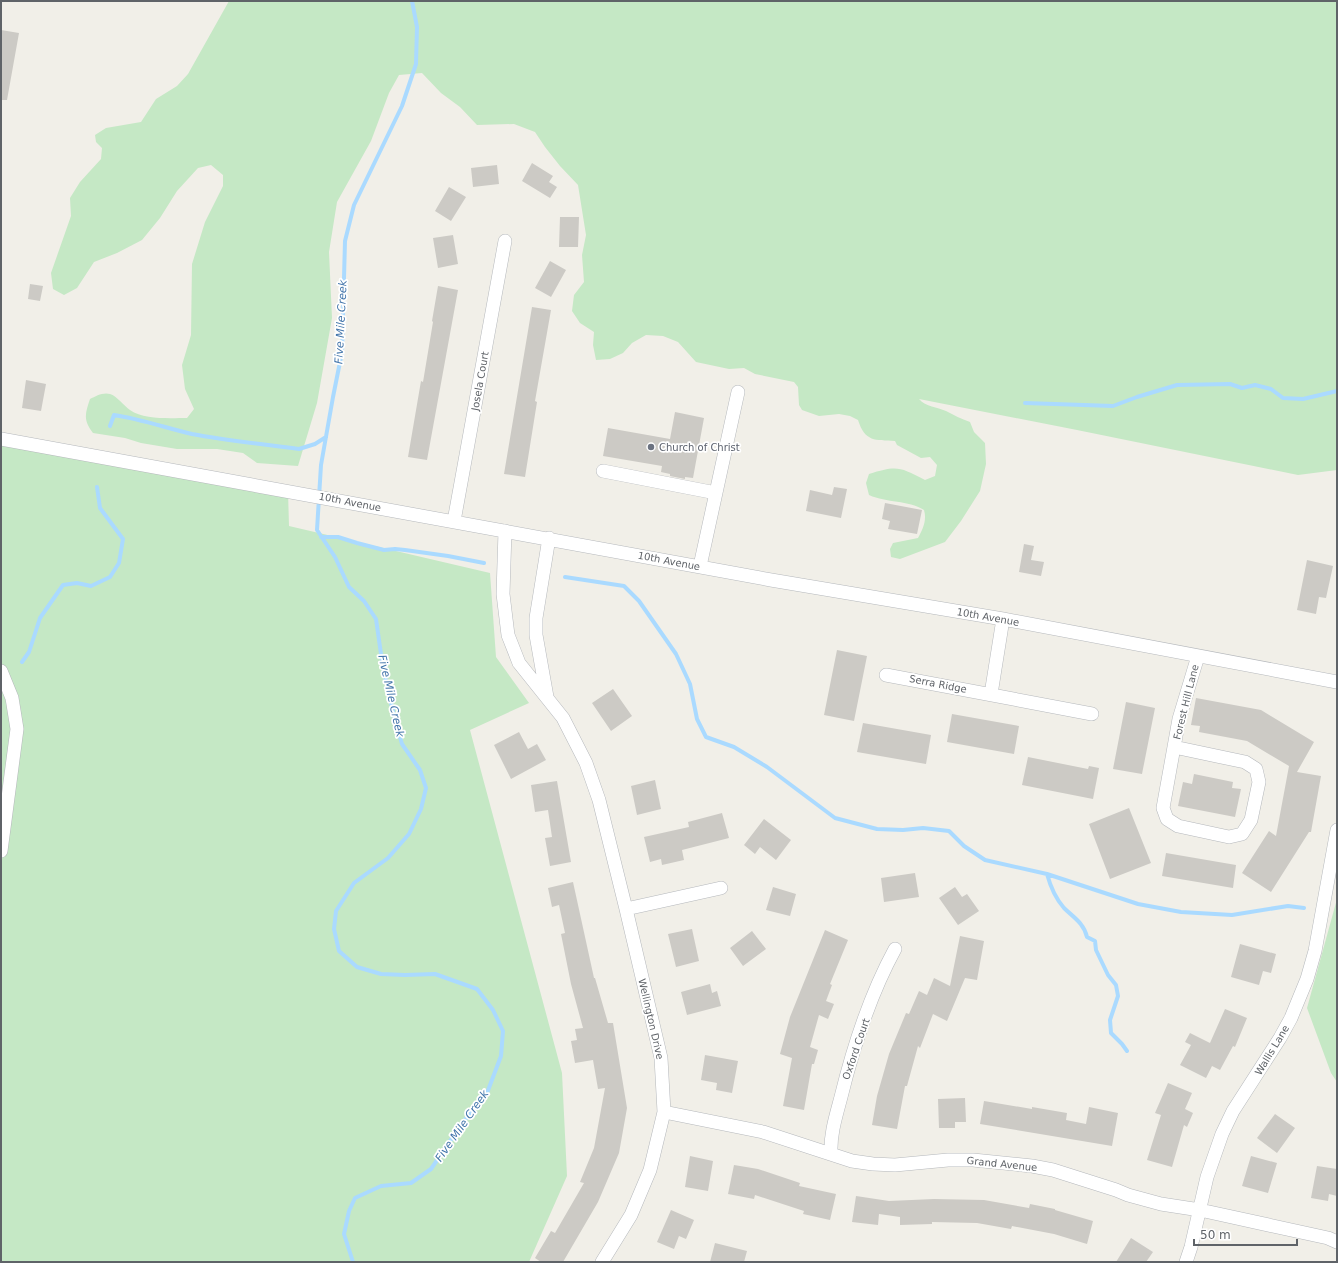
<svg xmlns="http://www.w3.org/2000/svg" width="1338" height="1263" font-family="'DejaVu Sans',sans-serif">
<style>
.green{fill:#c5e8c5}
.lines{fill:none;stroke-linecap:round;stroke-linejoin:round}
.stream{stroke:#aadaff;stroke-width:4}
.building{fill:#cccac5}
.minor-casing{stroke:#b5b8bc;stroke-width:14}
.minor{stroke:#fff;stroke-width:13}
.worship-dot{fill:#6b7280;stroke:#fff;stroke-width:1.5}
.labels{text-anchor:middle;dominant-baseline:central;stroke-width:3.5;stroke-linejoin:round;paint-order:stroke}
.street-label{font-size:10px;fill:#5f6368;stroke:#fff}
.worship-label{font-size:10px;fill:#5b616d;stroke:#fff;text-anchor:start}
.water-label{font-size:11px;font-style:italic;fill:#4174aa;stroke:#fff}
</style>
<rect width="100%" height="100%" fill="#f1efe8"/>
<path class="green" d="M229,1H1337V470L1298,475L1077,430L919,399C926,407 937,407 946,411C954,415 961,419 970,422L974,432L985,443L986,464L980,491L961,521L945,542L900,559L891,557L890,549L893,543L918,538C923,529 927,520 924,510C908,500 887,503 869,495L866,483L869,474C897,465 900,467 925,480L935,476L937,465L930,457L921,458L897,445L895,441C875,440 865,442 858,420L850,416L839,414L819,416L802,410L799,405L798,387L794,382L755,374L744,368L729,369L696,362L678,342L663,336L646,335L632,343L623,353L610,359L596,360L593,345L594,332L580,323L572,311L574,295L584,282L582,255L586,235L578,185L560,166L545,147L535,132L514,124L477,125L460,107L441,93L422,73L399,75L389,93L371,141L337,202L329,252L332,318L317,403L298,466L257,463L243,453L217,449H177L141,443L125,438L93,433C83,420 85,414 90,399C96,396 103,392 110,394C117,396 124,406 130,410C144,420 170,418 187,418L194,409L185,389L182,365L191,335L192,264L205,222L223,186V175L211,165L198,168L177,191L160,218L142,240L117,253L94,262L77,288L64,295L53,289L51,273L71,216L70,198L80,182L101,159L102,148L96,142L95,135L106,128L141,122L156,99L177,86L188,74Z
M1,439L288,491L289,526L490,573L496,657L529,703L470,730L562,1073L567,1176L529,1262H1Z
M1337,899V1082L1331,1073L1307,1008Z"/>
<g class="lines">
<path class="stream" d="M1025,403L1113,406L1137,397L1177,385L1230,384L1242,388L1255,385L1271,389L1283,398L1303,399L1337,391
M110,426L114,415C141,419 166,428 192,434C228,441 264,444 299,449L315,444L326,437
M321,537H338L357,543L384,550L395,549L405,550L448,556L484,563
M565,577L624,586L639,601L676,654L690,684L697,719L706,737L734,747L767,767L835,818L877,829L903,830L923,828L949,831L964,846L985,860L1047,874L1138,904L1181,912L1232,915L1288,906L1304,908
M22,662L29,652L40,618L63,585L77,583L91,586L110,577L119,563L123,539L100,508L97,487
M1047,874C1050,885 1056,899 1064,908C1073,917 1084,923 1087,937L1095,941L1096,950L1108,975L1116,985L1118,996L1110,1020L1111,1033L1122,1044L1127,1051
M353,1262L344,1234L349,1211L355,1198L381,1186L411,1183L431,1169L463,1122L487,1093L501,1056L503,1031L493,1010L477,989L435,974L405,975L381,974L357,967L339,951L334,929L336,911L354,883L388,858L409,834L421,809L426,788L420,770L402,744L394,716L383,668L376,619L364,601L349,587L335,557L317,530L321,465L333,397L342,352L345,241L354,205L402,106L416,64L417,27L412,1"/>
</g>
<path class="building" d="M1,30L19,33L7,100H1Z
M532,163L553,176L549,182L557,187L550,198L522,181Z
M497,165L499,184L473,187L471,168Z
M449,187L466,197L451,221L435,211Z
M560,217H579L578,247H559Z
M453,235L458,264L438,268L433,238Z
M550,261L566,270L551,297L535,288Z
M30,284L43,286L40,301L28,299Z
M438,286L458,290L427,460L408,457L421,381L423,382L433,322L432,321Z
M532,307L551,310L535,401L537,402L525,477L504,474Z
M26,380L46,384L41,411L22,408Z
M675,412L704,418L693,478L685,477V479L670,476V474L661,472L662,466L603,456L608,428L670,439Z
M834,487L847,489L841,518L806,511L810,490L832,495Z
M885,503L922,510L917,534L888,529L890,521L882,519Z
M1024,544L1034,546L1031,560L1044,562L1041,576L1019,572Z
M1307,560L1333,566L1326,598L1319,597L1316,614L1297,610Z
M837,650L867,656L854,721L824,715Z
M613,689L632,716L611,731L592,703Z
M1196,698L1261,710L1314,742L1297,772L1321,776L1311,832H1309L1271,892L1242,873L1269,831L1276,836L1289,766L1247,741L1199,732L1200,726L1191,725Z
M1126,702L1155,708L1142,774L1113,769Z
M952,714L1019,726L1014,754L947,742Z
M863,723L931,735L926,764L857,752Z
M519,732L528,749L537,744L546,760L511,779L494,745Z
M1028,757L1088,769L1089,766L1099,768L1093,799L1022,785Z
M1194,774L1233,782L1232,788L1241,789L1235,817L1178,806L1183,782L1192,784Z
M655,780L661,809L637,815L631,786Z
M557,781L571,862L550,866L545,838L552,837L548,810L535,812L531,785Z
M1129,808L1151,863L1110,879L1089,824Z
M722,813L729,838L682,850L684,860L662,865L661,859L650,862L644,837L689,827L688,822Z
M764,819L791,840L776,860L760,847L755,854L744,845Z
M1166,853L1236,865L1233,888L1162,876Z
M915,873L919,897L884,902L881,878Z
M573,882L594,978H595L608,1023H613L627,1108L619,1153L598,1202L563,1262H541L535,1258L551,1231L555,1233L584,1183L580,1182L594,1148L605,1088L598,1089L593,1060L575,1063L571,1041L577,1040L575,1029L583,1028L571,984L561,934L565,933L559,905L552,907L548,888Z
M773,887L796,894L790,916L766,910Z
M955,887L962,897L967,894L979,911L958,925L939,898Z
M692,929L699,961L676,967L668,934Z
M825,930L848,940L830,984L832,985L826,1001L834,1004L828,1019L819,1015L810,1047L818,1050L814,1064H812L804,1110L783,1106L792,1058L780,1054L790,1017Z
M752,931L766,949L743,966L730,948Z
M960,936L984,941L977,980L965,978L947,1021L933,1014L920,1048L918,1046L907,1086H905L897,1129L872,1125L877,1096L889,1054L906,1013L909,1014L919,991L927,995L934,978L950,986Z
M1240,944L1276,954L1271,973L1263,971L1259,985L1231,977Z
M710,984L712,993L717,991L721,1006L687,1015L681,992Z
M1225,1009L1247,1018L1235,1047L1233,1046L1220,1070L1212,1066L1206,1078L1180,1065L1191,1045L1185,1042L1190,1033L1210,1043Z
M705,1055L738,1061L732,1093L716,1090L717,1083L701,1080Z
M1168,1083L1192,1093L1185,1109L1193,1113L1187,1127L1184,1125L1172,1167L1147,1160L1161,1115L1155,1113Z
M965,1098L966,1122H955V1128H939L938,1099Z
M984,1101L1032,1109V1107L1067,1113L1066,1120L1086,1124L1089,1107L1118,1113L1112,1146L980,1124Z
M1275,1114L1295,1128L1277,1153L1257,1138Z
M690,1156L713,1161L708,1191L685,1187Z
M1251,1156L1277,1163L1268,1193L1242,1186Z
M734,1165L758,1169L800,1183L799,1186L836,1194L830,1220L803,1214L804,1211L755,1195L754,1199L728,1194Z
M1317,1166L1337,1169V1196L1329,1194L1328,1201L1311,1198Z
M856,1196L889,1201L934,1199L984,1200L1029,1208L1030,1204L1055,1209V1210L1093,1221L1087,1244L1054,1234L1012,1226L1011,1229L977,1223L932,1222V1224L900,1225V1217L879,1214L878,1225L852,1222Z
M671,1210L694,1220L686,1239L679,1236L674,1249L657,1242Z
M1131,1238L1153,1252L1146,1262H1116Z
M715,1243L747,1251L744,1262H710Z"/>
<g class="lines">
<g class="minor-casing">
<path id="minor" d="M1,439L771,580L1003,619L1337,682
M603,471L716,493
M454,521L505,241
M505,531L503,594L508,635L519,663L563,718L586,763L599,800L626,909L661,1058L664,1112L650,1170L631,1215L602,1262
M700,566L738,392
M1,671L12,698L17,729L1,851
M886,675L1092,714
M991,694L1003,619
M547,697L536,635V618L549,538
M1174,747L1245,762L1256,769L1259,782L1251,820L1242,834L1229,837L1178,826L1167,819L1163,808Z
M1174,747L1179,719L1198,656
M626,909L721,888
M664,1112L763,1132L852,1161L873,1164L895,1165L948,1160H973L1032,1166L1053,1170L1116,1190L1128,1195L1161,1204L1200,1210L1328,1238L1337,1242
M831,1154C830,1134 836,1116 841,1097C853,1048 871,993 895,949
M1186,1262L1191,1247L1207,1177L1222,1134L1233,1111L1280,1038L1291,1018L1307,979L1315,951L1337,830"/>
</g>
<use href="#minor" class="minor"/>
</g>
<circle class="worship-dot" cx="651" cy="447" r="4"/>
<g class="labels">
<g class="street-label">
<text transform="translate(480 381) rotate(-80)">Josela Court</text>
<text transform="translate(350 502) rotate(11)">10th Avenue</text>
<text transform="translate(669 561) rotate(11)">10th Avenue</text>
<text transform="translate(988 617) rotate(10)">10th Avenue</text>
<text transform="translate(938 684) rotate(11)">Serra Ridge</text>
<text transform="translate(1186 702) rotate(-76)">Forest Hill Lane</text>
<text transform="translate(651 1019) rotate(77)">Wellington Drive</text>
<text transform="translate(856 1049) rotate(-71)">Oxford Court</text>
<text transform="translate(1272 1050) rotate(-59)">Wallis Lane</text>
<text transform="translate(1002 1164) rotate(6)">Grand Avenue</text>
</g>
<g class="worship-label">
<text x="659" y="447">Church of Christ</text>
</g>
<g class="water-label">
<text transform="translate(341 322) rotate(-87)">Five Mile Creek</text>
<text transform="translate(391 696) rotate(77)">Five Mile Creek</text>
<text transform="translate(462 1126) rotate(-55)">Five Mile Creek</text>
</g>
</g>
<rect width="1338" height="1263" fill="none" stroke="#5f6368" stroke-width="4"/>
<path d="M1194 1239v6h103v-6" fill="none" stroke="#5f6368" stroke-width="2"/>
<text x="1200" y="1239" font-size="12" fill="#5f6368" stroke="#ffffff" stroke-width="3" paint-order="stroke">50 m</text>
</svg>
